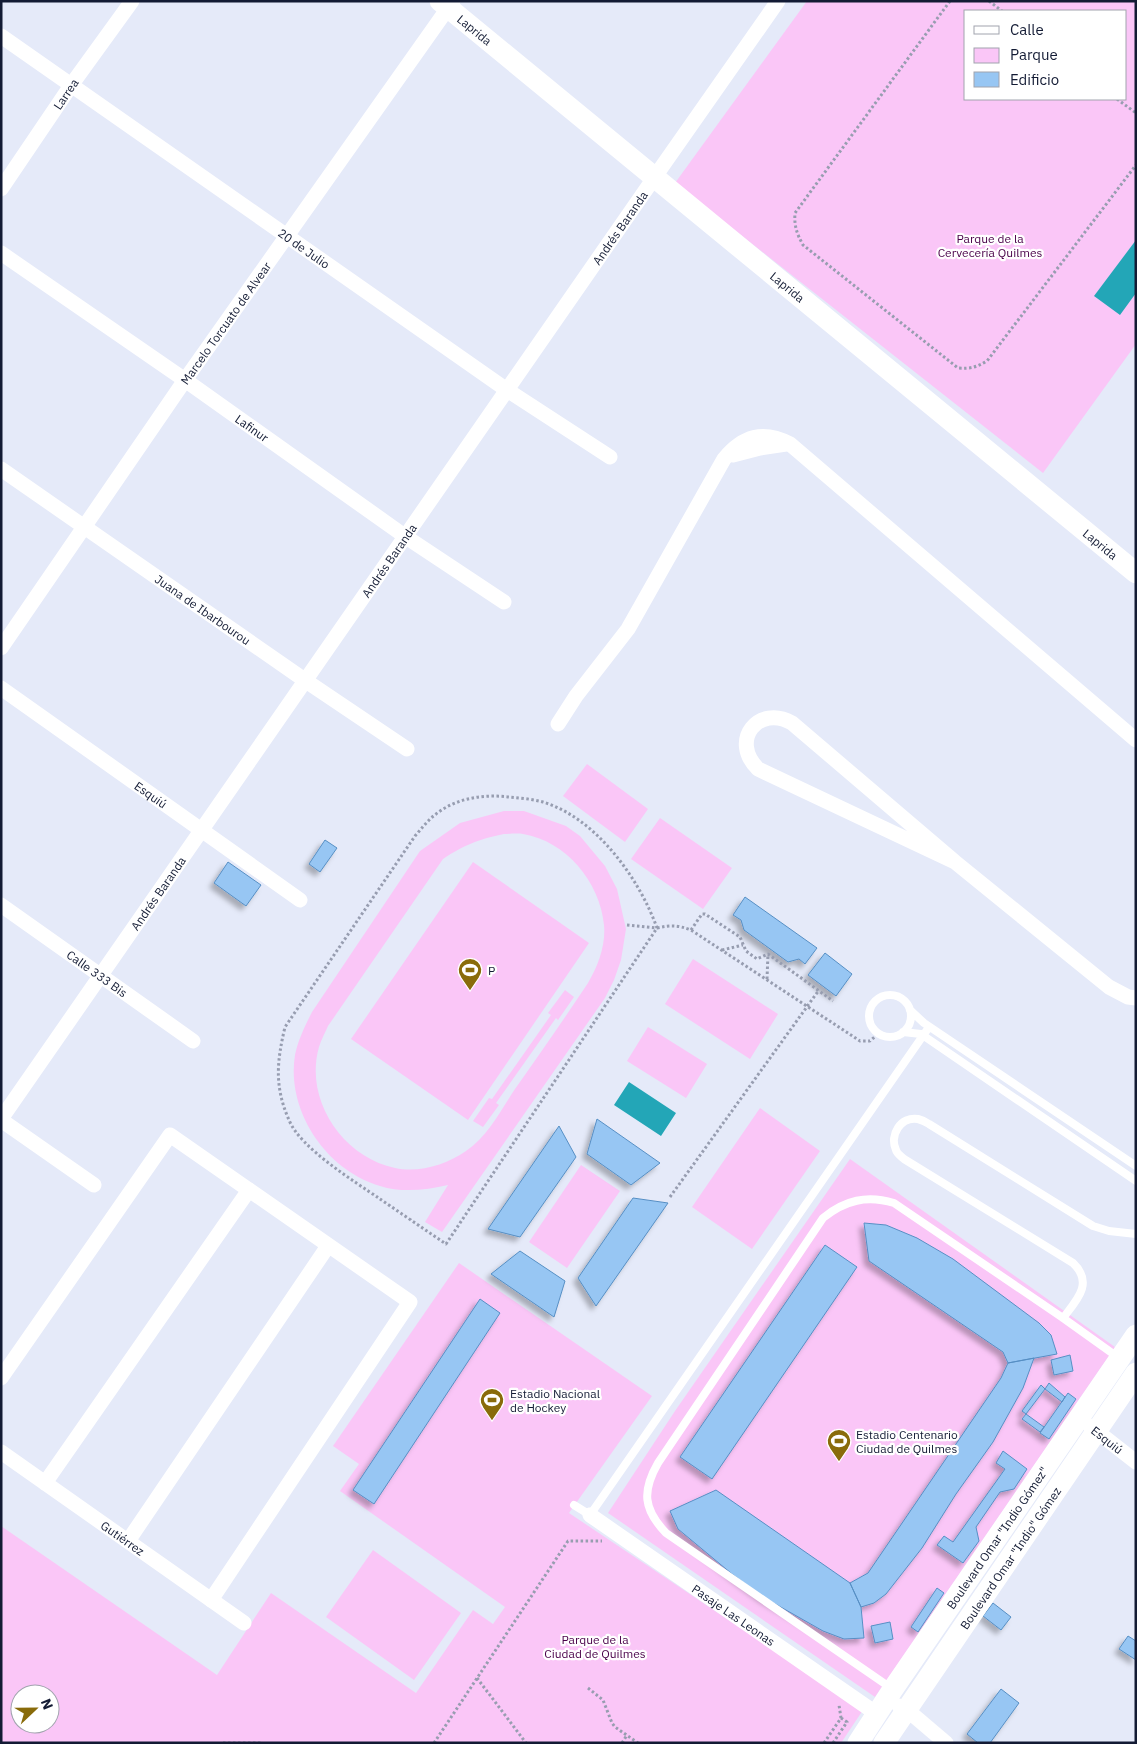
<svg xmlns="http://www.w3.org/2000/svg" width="1137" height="1744" font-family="'IBM Plex Sans',sans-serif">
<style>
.green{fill:#fac6f7;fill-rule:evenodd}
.water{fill:#23a6b7}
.building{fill:#97c6f3;stroke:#578fc4;filter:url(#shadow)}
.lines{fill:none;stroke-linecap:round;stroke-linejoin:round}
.path{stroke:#979db0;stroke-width:3;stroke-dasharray:2.5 2.5;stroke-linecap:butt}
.lane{stroke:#fff;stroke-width:8}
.street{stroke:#fff;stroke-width:15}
.secondary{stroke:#fff;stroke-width:21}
.labels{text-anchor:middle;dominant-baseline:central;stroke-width:4.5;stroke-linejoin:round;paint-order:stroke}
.street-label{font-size:12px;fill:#131b34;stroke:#fff}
.park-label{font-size:12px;fill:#490049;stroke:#fff}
.poi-label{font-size:12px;fill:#131b34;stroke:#fff;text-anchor:start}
</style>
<defs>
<filter id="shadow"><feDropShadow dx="-4.5" dy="4.5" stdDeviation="2.5" flood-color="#0004"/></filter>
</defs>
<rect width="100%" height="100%" fill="#e5eaf9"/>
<path class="green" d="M807,1H1136V344L1043,473L675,183ZM966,11H1126V99H966Z
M587,764L648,809L625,842L563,796Z
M504,811H524L566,826L580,836L605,866L617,889L626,929L621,960L614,980L605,998L442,1232L425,1222L448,1185C426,1190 402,1193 380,1186C326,1170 286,1111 295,1055C298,1040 305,1026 312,1012L420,851L460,823ZM504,834C510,834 517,833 523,834C566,841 600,882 604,925C606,945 598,966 588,983C564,1019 540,1054 515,1089C501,1110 488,1136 466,1151C446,1165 419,1173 395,1168C342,1157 304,1099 319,1047C321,1040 325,1033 328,1026L443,859C464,845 479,839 504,834Z
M660,818L732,868L703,909L631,859Z
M473,862L589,943L468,1120L351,1039Z
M693,959L778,1014L750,1059L665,1004Z
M565,990L574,997L558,1020L556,1018L496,1103L499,1105L483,1127L473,1121L489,1098L492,1099L551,1015L548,1013Z
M648,1027L707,1064L686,1098L627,1061Z
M760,1108L820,1151L752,1249L692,1207Z
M850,1159L1115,1347L875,1697L608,1513L675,1411Z
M581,1165L620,1191L567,1268L529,1242Z
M459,1263L652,1396L569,1513L863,1710L841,1743H1V1526L217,1675L271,1593L416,1693L473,1610L493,1624L505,1607L340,1491L359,1464L333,1446ZM20,1694H50V1724H20Z
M373,1550L461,1613L414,1680L326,1617Z"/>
<path class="water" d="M1136,240V293L1120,315L1094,296Z
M629,1082L676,1113L661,1136L614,1105Z"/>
<path class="building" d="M325,840L337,848L320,872L309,864Z
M228,862L261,885L246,906L214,883Z
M745,897L817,948L805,964L799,959L788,962L744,930L741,920L733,915Z
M825,953L852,974L836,996L808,975Z
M597,1119L660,1163L631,1185L587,1154Z
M559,1126L576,1157L520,1237L488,1229Z
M633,1198L668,1203L596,1306L578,1278Z
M864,1223L886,1225L917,1238L953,1259L1039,1323L1051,1335L1057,1354L1008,1363L1003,1352L869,1261Z
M825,1245L857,1267L712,1479L680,1457Z
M520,1251L565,1281L554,1317L491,1274Z
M480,1299L500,1313L374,1504L353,1490Z
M1070,1355L1073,1371L1054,1375L1051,1360Z
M1034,1358L1023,1388L993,1442L956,1494L922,1548L886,1594L874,1603L861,1607L850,1583L868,1573L1001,1378L1008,1363Z
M1049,1383L1065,1397L1062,1402L1045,1389Z
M1041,1385L1045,1389L1026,1414L1022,1411Z
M1068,1393L1076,1399L1049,1439L1040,1433Z
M1026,1414L1044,1427L1040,1432L1022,1419Z
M1003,1451L1027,1469L1014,1489L1000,1492L976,1527L979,1541L963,1563L937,1545L944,1536L953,1542L1005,1469L996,1463Z
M716,1490L850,1583L861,1607L864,1638L844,1639L823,1631L763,1597L732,1574L678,1529L670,1511Z
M937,1588L944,1593L918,1632L911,1627Z
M993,1603L1011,1617L1001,1630L983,1616Z
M890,1622L893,1639L875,1643L871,1626Z
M1128,1636L1136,1641V1660L1119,1649Z
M1001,1689L1019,1703L990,1743H978L967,1734Z"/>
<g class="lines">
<path class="path" d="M950,1L795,213C794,226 797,234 803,245L958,368C970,369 977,367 987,361L1136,165
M989,1L1002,11
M1117,99L1136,113
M627,925L657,928C639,878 596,818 543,802C532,799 520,798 509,797C484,794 456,798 436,814C428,820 422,828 415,836L285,1027C277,1061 274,1086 289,1120C300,1148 354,1181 380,1199C402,1214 424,1229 446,1244L657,928C670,925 678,925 691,930L860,1041H870L879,1033
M691,930L702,914H705L740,937L746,951L757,959L768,954L833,1001
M722,950L743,945
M767,979L768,954
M670,1197L819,990
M477,1678L526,1743
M588,1688L603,1700L612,1723L615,1727L638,1743
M223,1743H261
M434,1743L568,1541H602
M622,1743L627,1735
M824,1743L841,1718L839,1705
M833,1743L847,1722L841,1718"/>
<path class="lane" d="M869 1016a21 21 0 1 1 42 0a21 21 0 1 1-42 0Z
M910,1010L924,1023L1136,1166
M903,1032L921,1034L1136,1181
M1063,1318C1077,1300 1094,1283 1073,1263L904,1159C901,1156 897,1154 896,1150C889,1135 901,1116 918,1119C922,1120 926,1122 929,1124L1093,1226L1109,1231L1136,1234
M574,1505L590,1515L929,1027
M891,1688L666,1533C643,1509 642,1491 658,1463L823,1218C845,1200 867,1195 894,1203L1063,1318L1119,1358"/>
<g class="street">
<path id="s1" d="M1,36L507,390L610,457"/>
<path id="s2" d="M1,189L72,84L132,1"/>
<path id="s3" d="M1,253L185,380L406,537L504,602"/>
<path d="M733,455L760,448L786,444"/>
<path id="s4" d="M1,469L306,681L407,749"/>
<path id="s5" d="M1,648L185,380L453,1"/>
<path id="s6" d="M1,688L300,900"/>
<path d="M558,724L576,696L628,629L724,459C743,436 763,430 790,444L1136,740"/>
<path d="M955,862L758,769C729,740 759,704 792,723L955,862L1109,987L1128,997L1136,998"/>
<path id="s7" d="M1,905L193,1041"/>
<path id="s8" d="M1,1119L654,178L778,1"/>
<path d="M1,1120L94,1185"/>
<path d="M1,1378L170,1135L410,1302L211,1600"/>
<path id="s9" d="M1090,1426L1136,1462"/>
<path id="s10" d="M1,1452L244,1623"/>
<path d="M45,1483L249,1190"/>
<path id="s11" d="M590,1515L877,1714"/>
<path d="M128,1541L328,1246"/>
<path d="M899,1706L906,1709L946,1743"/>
</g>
<g class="secondary">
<path id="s12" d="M440,1L1136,573"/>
<path id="s13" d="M858,1743L893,1689L1136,1335"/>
<path id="s14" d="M884,1743L1136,1373"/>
</g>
</g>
<defs>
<g id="stadium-pin" transform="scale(1.25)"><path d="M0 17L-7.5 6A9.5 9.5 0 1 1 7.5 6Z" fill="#896b0a" stroke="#fff"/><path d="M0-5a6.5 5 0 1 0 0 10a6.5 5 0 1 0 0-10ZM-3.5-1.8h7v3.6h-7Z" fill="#fff"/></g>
</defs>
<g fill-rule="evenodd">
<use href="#stadium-pin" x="470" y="970"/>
<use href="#stadium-pin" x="492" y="1400"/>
<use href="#stadium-pin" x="839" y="1441"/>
</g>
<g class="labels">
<g class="street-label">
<text stroke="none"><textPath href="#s12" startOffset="45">Laprida</textPath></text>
<text stroke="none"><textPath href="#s2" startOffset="115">Larrea</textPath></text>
<text stroke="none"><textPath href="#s8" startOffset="1085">Andrés Baranda</textPath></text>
<text stroke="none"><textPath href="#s1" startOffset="370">20 de Julio</textPath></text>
<text stroke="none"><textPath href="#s12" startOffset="450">Laprida</textPath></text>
<text stroke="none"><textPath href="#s5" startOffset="395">Marcelo Torcuato de Alvear</textPath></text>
<text stroke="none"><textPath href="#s3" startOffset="306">Lafinur</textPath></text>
<text stroke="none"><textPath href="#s12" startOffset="855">Laprida</textPath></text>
<text stroke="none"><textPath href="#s8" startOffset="680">Andrés Baranda</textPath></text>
<text stroke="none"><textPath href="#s4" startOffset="246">Juana de Ibarbourou</textPath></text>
<text stroke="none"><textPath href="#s6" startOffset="184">Esquiú</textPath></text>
<text stroke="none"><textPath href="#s8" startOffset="275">Andrés Baranda</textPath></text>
<text stroke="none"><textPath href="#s7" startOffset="118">Calle 333 Bis</textPath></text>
<text stroke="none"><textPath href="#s9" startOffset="22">Esquiú</textPath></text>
<text stroke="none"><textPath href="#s10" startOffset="149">Gutiérrez</textPath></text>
<text stroke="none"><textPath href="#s13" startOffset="248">Boulevard Omar "Indio Gómez"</textPath></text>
<text stroke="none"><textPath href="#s14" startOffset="224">Boulevard Omar "Indio" Gómez</textPath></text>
<text stroke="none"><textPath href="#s11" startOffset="175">Pasaje Las Leonas</textPath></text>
</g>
<g class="park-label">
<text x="990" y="238">Parque de la<tspan x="990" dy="14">Cervecería Quilmes</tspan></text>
<text x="595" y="1639">Parque de la<tspan x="595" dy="14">Ciudad de Quilmes</tspan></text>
</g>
<g class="poi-label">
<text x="488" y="970">P</text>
<text x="510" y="1393">Estadio Nacional<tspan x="510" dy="14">de Hockey</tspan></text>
<text x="856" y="1434">Estadio Centenario<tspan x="856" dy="14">Ciudad de Quilmes</tspan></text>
</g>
</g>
<rect width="1137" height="1744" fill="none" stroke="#131b34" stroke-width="5"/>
<rect x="964" y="10" width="162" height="90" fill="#ffffff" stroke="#a1a4ae"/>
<rect x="974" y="26" width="25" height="8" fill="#ffffff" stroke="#a1a4ae"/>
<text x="1010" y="35" font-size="15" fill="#131b34">Calle</text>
<rect x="974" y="48" width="25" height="15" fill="#fac6f7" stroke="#a1a4ae"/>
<text x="1010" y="60" font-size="15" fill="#131b34">Parque</text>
<rect x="974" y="72" width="25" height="15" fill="#97c6f3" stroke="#a1a4ae"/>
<text x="1010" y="85" font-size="15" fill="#131b34">Edificio</text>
<g transform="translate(35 1709) rotate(68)"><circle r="24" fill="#ffffff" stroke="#a1a4ae"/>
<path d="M0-4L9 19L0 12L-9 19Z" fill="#896b0a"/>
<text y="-8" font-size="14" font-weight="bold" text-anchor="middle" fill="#131b34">N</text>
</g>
</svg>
